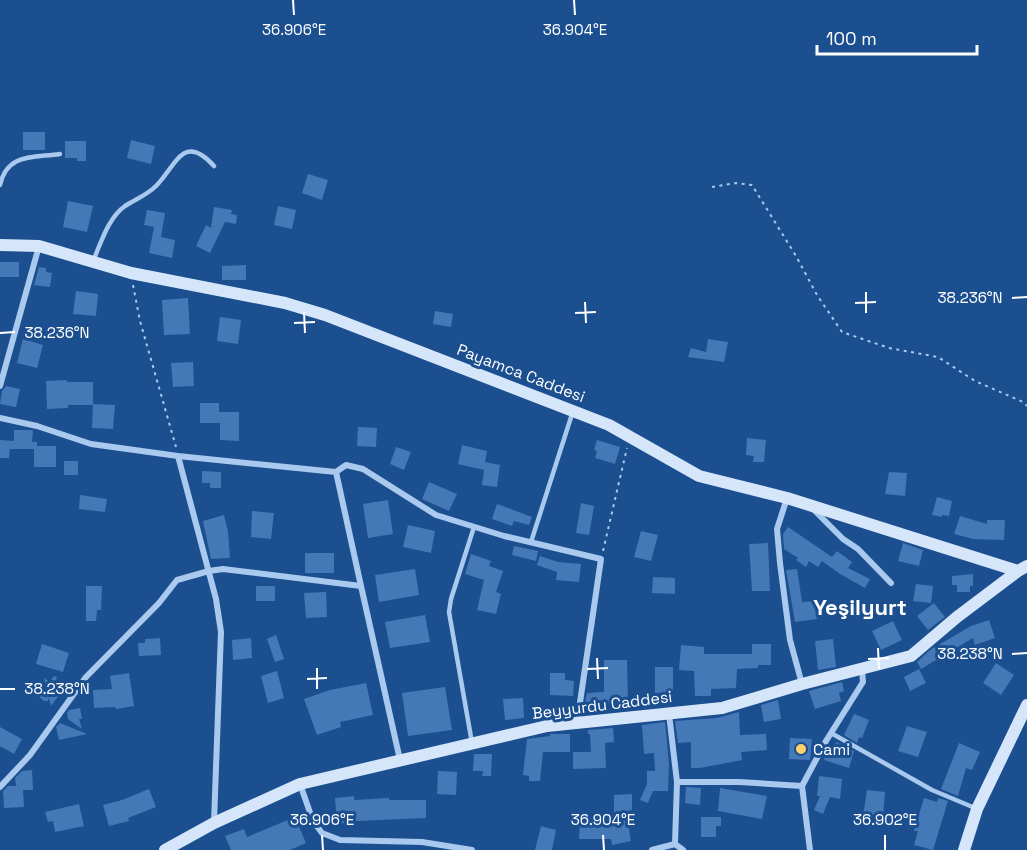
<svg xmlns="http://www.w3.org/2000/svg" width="1027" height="850" font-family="'Space Grotesk',sans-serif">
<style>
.building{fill:#4478b7}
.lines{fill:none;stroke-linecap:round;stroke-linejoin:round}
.path{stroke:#a9c9ee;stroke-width:2;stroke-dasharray:3 4.5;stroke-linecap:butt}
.lane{stroke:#a9c9ee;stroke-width:4.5}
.street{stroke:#a9c9ee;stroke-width:6}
.secondary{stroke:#d6e6fa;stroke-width:12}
.ticks{fill:none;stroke:#fff;stroke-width:2}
.poi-dot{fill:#ffd166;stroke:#1b4f8f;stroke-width:2}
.labels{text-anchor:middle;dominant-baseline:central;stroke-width:6;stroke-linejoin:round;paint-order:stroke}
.street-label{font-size:16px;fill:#fff;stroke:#1b4f8f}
.poi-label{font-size:16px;fill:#fff;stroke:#1b4f8f;text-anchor:start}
.district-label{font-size:22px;font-weight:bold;fill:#fff;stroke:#1b4f8f}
.ticks-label{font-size:15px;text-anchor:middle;fill:#fff;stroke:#1b4f8f;stroke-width:6;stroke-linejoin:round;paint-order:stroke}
</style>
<rect width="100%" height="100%" fill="#1b4f8f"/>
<path class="building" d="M23,132H45V150H23Z
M131,140L155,146L151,164L127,158Z
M65,141H86V161H77V158H65Z
M308,174L328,180L322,200L302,193Z
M68,201L93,206L87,232L63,227Z
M278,206L296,210L292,229L274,225Z
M214,207L232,210L231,214L237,215L236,224L225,222L210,253L196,246L206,225L211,228Z
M147,210L165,213L161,237L175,240L172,258L149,253L154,227L144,225Z
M0,262H19V277H0Z
M246,265V280H222V266Z
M39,267L46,268V272L52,273L50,287L34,285Z
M76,291L98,294L96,316L73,314Z
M188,298L190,334L164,335L162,300Z
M435,311L453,314L451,327L433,324Z
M220,317L241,320L238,344L217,341Z
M23,339L43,345L37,368L17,363Z
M708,339L728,342L724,362L688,357L691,348L706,352Z
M193,362L194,386L173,387L171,363Z
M67,380V382H93V405H68V408L47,409L46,381Z
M6,386L20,389L16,407L0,404L2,391Z
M200,403H219V412H239V441L220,440V423H200Z
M93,404L115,405L113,429L92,428Z
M358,427L377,428L376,447L357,446Z
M14,430H33L32,442H37V446H56V467H34V449H10L9,458H0V440L14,441Z
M747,438L766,440L764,462H753L754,456L746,455Z
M597,440L620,447L615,464L595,458L597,451L594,450Z
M462,445L487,451L485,462L500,465L497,487L482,485L484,470L458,464Z
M396,447L411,452L404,470L390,464Z
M64,461H78V475H64Z
M202,471L221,472V488H210V483H202Z
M889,472L907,473L905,496L885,494Z
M429,482L457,494L449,511L422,499Z
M80,495L107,499L105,512L79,509Z
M937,497L952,501L949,516L942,515V517L932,515Z
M388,500L393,534L368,538L363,504Z
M581,503L594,506L589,535L576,533Z
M497,504L532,517L529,525L514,521L512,526L492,519Z
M252,511L274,513L271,539L251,537Z
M224,515L228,532L230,558L211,559L203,521Z
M960,516L987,524V520H1005L1004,540L973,539L954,534Z
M408,525L435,531L431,553L403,547Z
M788,527L832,557L837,551L852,562L848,568L870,579L865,588L840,574L822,561L818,567L809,561L806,567L796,560L798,558L784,549L783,534Z
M641,531L658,535L651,561L634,557Z
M768,543L770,591H752L749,544Z
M903,543L923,550L919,566L898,561Z
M514,546L538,551L536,561L512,555Z
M305,553H334V573H305Z
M471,554L491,561L489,566L503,571L496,592L501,594L496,614L477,610L484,580L465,574Z
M540,556L558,562L581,564L579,582L556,580L557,572L537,565Z
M415,569L419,595L379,602L375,575Z
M797,569L802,602L814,601L817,619L795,622L786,570Z
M973,574V586H970V592H957V585H952V576Z
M653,577L675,578V594L652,593Z
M916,584L933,586L931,603L913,601Z
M86,586H102L101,610H97L96,621H86Z
M256,586H275V601H256Z
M326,592L327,617L306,618L304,593Z
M934,603L945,617L928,630L917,616Z
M425,615L430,642L390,648L385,622Z
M989,620L995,638L975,645L973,638L921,669L917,662L930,650L971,626Z
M893,621L902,640L881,650L872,631Z
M276,635L284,659L275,662L267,639Z
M160,638L161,655L139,656L138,643H145V639Z
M251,638L252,658L233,660L232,640Z
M833,639L836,667L818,670L815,641Z
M42,644L69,653L63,672L36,664Z
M752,644H771V665H758V668L737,669L736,688L711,689V696H695L694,671L679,670L681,645L704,647V654H752Z
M604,660H627L628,702L604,704V708L584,709L587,693L604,692Z
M996,663L1014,675L1001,695L983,683Z
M655,667H673V692L655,693Z
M919,669L926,683L910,691L904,677Z
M277,671L284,698L268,703L261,676Z
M129,673L134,706L116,709L115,707L94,708L93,690L112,689L110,676Z
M550,673H565V680L574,681L573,696L550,695Z
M54,676L57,677L54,685L62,691L51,706L49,698L48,701H44L39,697L46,687L44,678L50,682Z
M842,682L844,691L839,693L841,701L815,709L809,691Z
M366,683L373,715L340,722L341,727L317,735L304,699L330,690Z
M445,687L452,730L408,736L402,693Z
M523,698L524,718L505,720L503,699Z
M778,700L781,719L764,722L761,705Z
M80,708L82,719H79L82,729L68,719L67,713L69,710Z
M739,712L740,735L766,734L767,750L741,752L742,760L700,768H691V742L678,743L675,721L717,718Z
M854,714L869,720L862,738L859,737L857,743L844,735Z
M665,722L669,764L668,791H653L648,803L640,800L647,784V771H655L654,753L644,754L642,725Z
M60,723L87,734L59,740L56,727Z
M907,726L927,732L918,757L898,751Z
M0,727L22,739L14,754L0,746Z
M613,728L614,742L605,743L606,768L573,769V752H591L590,734H588V730Z
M550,734H570V752H543L540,781H529V776L523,775L527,739L550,736Z
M790,738L812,739L810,760L789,759Z
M836,742L854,751L849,768L824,760L828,748L834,750Z
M959,743L980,752L972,770L966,768L958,796L941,789Z
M474,754H492L491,776H482L483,771H473Z
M32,770L33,790H23L24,807L4,808L3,791L8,786H16L15,778L22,771Z
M438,771L457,772L456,795L437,794Z
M819,776L842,779L840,799L830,797L823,814L814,810L820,796H817Z
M686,787L701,788L700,805L685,803Z
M720,788L767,796L762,819L718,811Z
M149,789L156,807L128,818L129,821L109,826L103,805L122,800Z
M867,790L885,792L883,818L863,816Z
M632,794V810L626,811L631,841L612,845L611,839H579L580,818H614V795Z
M354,796V800L389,798V800H426V818L356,821L337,824L335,798Z
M924,798L937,802L938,798L948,801L933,850L914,845L918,831H914Z
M79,804L84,826L55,832L53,821L48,822L45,812Z
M295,817L306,843L290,850H231L225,836L244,829L247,837Z
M701,817H721V826H716V837H701Z
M541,826L556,830L552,850H535Z"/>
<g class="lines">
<path class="path" d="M712,187L736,183L752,185L796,256L817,295L842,332L889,348L938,357L975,381L1023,402L1027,406
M133,285L140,321L176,447
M603,551L627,448"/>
<path class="lane" d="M0,185C7,153 33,158 60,154
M93,261C101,243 108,218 125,206C136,199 147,195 156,186C176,166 183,132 214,166
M531,542L573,411
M831,733L932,790L975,808
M472,743L449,612L451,599L474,527"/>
<path class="street" d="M0,386L39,246
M0,418L37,426L91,444L178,456L216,599L221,632L214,822
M178,456L336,472L361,586
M336,472L346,465L363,469L436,515L504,536L601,559L577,723
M787,498L777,529L780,563L790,640L802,684
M813,509L843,539L858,549L891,583
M669,714L677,782L675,844
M677,782H739L802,786
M300,784L313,821L322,833L340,840L422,842L472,850
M0,787L30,755L86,677L159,603L177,580L209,571L223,569L361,586L400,760
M652,850L675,844L683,850
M810,850L802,786L826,741L863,682L862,670"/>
<path class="secondary" d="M0,245L39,246L131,273L285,303L325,315L609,425L699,476L787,498L1018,571
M165,850L214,823L300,784L547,726L722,708L802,684L911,656L957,617L1018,571L1027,566
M964,850L977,809L1027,705"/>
</g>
<path class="ticks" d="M293,0L294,15M574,0L575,15M866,292V313M1012,298L1027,297M585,302L586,323M855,303L876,302M304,312L305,333M575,313L596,312M294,323L315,322M0,333L15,332M878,648L879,669M1012,654L1027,653M597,658L598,679M868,659L889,658M317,668V689M587,669L608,668M307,679L327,678M0,689H15M322,835L323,850M603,835L604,850M885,835V850"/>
<circle class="poi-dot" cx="801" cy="749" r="6"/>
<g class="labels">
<g class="street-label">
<text transform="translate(521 373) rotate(21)">Payamca Caddesi</text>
<text transform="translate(602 705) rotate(-7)">Beyyurdu Caddesi</text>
</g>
<g class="poi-label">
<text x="813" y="749">Cami</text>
</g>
<g class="district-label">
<text x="860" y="607">Yeşilyurt</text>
</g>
</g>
<g class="ticks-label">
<text x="294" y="35">36.906°E</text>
<text x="575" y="35">36.904°E</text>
<text x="970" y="303">38.236°N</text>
<text x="57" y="338">38.236°N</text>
<text x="970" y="659">38.238°N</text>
<text x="57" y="694">38.238°N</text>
<text x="322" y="825">36.906°E</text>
<text x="603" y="825">36.904°E</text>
<text x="885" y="825">36.902°E</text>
</g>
<path d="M817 45v9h160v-9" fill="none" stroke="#ffffff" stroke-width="3"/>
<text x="826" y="45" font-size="18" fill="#ffffff" stroke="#1b4f8f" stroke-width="4.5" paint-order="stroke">100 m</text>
</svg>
